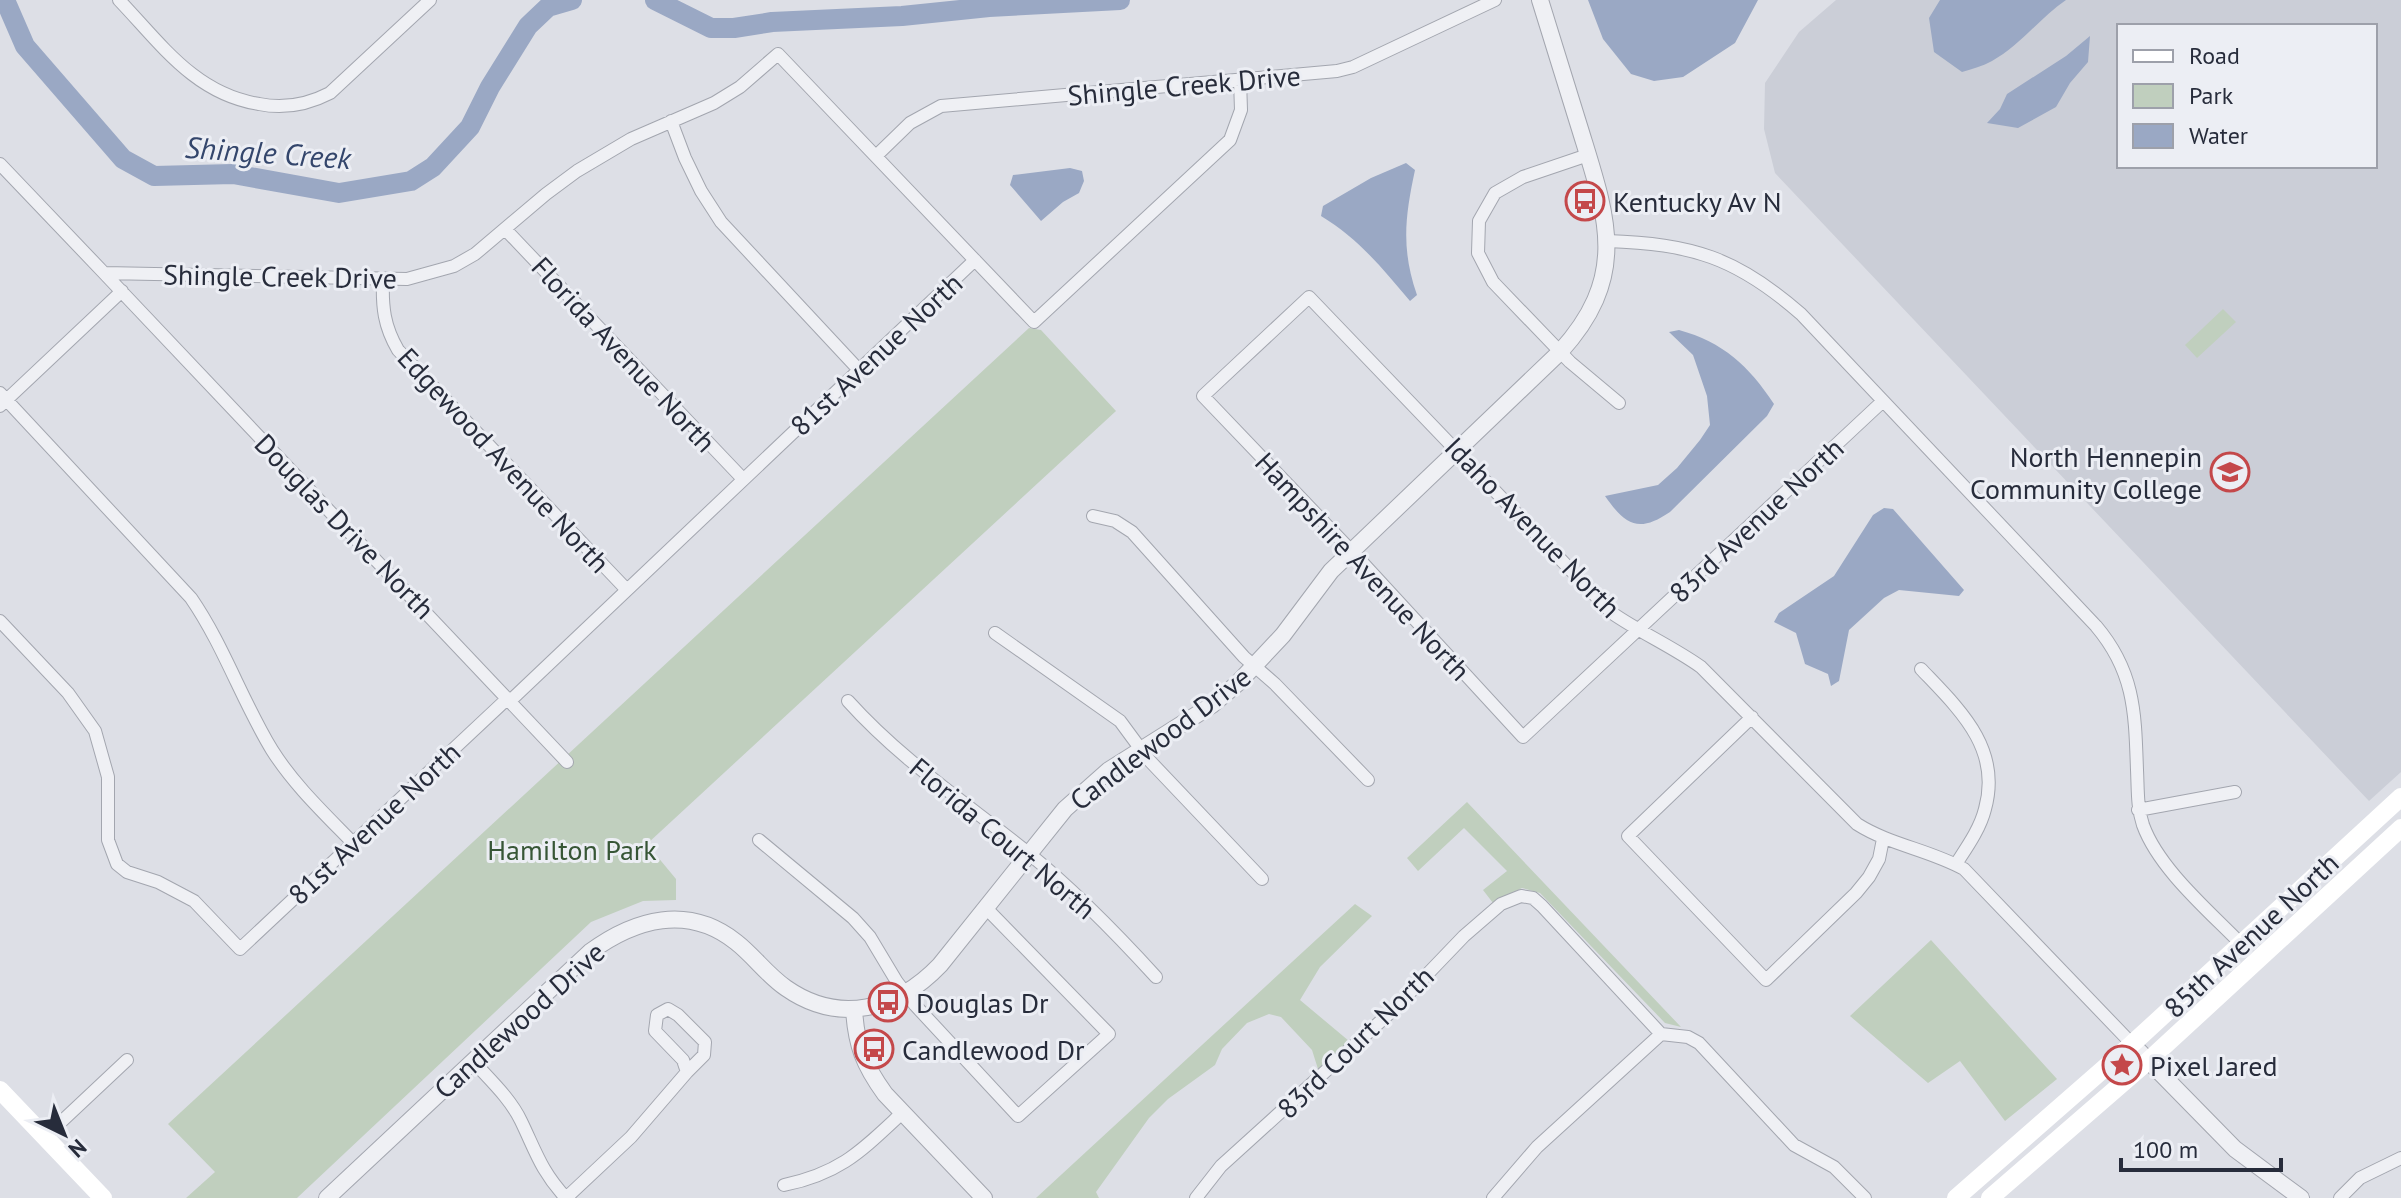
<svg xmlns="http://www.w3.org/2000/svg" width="2401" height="1198" font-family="'PT Sans',sans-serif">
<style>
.built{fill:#cbced7;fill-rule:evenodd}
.green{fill:#c0cfbe}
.water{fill:#9aa8c4}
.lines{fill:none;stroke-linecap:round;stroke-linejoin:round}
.river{stroke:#9aa8c4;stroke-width:20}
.minor-casing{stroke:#a3a6af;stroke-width:14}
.tertiary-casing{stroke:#a3a6af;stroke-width:18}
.minor{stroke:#eff0f4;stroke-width:12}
.tertiary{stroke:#eff0f4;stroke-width:16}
.secondary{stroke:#fff;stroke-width:18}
.labels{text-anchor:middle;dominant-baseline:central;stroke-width:6;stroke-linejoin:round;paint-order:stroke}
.street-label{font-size:28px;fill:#272c3b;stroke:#eceef4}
.poi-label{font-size:28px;fill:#272c3b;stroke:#eceef4;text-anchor:start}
.park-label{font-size:28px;fill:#375636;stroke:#eceef4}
.water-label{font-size:30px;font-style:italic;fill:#34466c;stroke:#eceef4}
</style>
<rect width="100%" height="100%" fill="#dddfe6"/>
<path class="built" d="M1836,0H2401V772L2369,801L1775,173L1764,129L1765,83L1799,32ZM2119,26H2375V166H2119Z"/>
<path class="green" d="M2223,309L2236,322L2197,358L2185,345Z
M1029,328L1041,330L1116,411L647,844L676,879V900L643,901L591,922L297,1198H186L215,1172L168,1124Z
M1467,802L1681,1027L1665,1023L1540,893L1522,888L1493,903L1483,890L1507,871L1464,828L1418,871L1407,858Z
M1355,904L1372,916L1320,967L1300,1000L1349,1041L1318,1069L1312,1050L1281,1017L1269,1014L1247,1023L1222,1049L1215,1065L1168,1099L1149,1118L1096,1192L1099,1198H1036Z
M1931,940L2057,1079L2005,1121L1960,1061L1928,1083L1850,1016Z"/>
<path class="water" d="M1588,0H1758L1735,43L1683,77L1654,81L1631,74L1603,39Z
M1940,0H2066C2040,18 2019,46 1992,61C1983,66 1972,69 1962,72L1934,52L1929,18Z
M2090,36L2088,62L2070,83L2056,107L2018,128L1987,123L2000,109L2007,94L2066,56Z
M1406,163L1415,170C1405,217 1401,249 1417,295L1410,301C1382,268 1358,238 1321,216L1323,206L1371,178Z
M1070,168L1082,171L1084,181L1079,193L1063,202L1041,221L1010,185L1013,175Z
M1679,330C1723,342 1749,366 1774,404L1767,416L1670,512C1639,533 1626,526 1605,496L1658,485L1677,468L1700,440L1710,425L1707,396L1693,355L1669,332Z
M1884,508L1893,509L1964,590L1959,596L1899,590L1884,598L1849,630L1839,681L1831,686L1828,674L1805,664L1796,633L1774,622L1779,613L1834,576L1873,515Z"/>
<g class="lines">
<path class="river" d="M5,0L25,46L123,159L154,176L233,174L339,193L411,181L433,167L470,127L490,87L528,26L548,7L572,0
M655,0L711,28H734L772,22L902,16L989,7L1120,0"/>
<g class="minor-casing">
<path id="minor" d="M119,0C161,44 195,94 259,104C284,109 307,105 330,93L430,0
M671,121L685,158L701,191L721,222L859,370
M1588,155L1523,177L1495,193L1479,221L1478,253L1493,282L1570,362L1619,403
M876,156L910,123L941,106L1337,71L1353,67L1495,0
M0,164L104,273L407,279L454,266L475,254L546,194L577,171L631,139L714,103L740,87L778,54L1034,322L1230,140L1241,110L1240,80
M505,229L743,479
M1607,241C1692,244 1736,257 1801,314L2096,626C2135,672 2135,713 2137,770C2138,790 2137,807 2143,825C2159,869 2209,911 2241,944
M104,273L567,762
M383,280C382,307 384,326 398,350L627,590
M0,393L191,598C224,646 242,701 272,750C294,785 325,814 353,843
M1883,401L1523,737L1361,561L1203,396L1309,297L1612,613C1641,633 1673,647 1701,667L1857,824C1890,845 1930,850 1964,869L2132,1044
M0,406L122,291
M1093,516L1115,521L1132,532L1244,657L1275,684L1368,780
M0,621L68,693L95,731L108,777V840L117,864L127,872L158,882L194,901L240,949L508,698
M995,633L1120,721L1148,759L1262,879
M1921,669C1959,709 2002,748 1985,809C1980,829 1967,847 1956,864
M510,701L975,260
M848,701C901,760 966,803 1027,852C1074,890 1115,932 1156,977
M1752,717L1628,836L1766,980L1856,893L1869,877L1879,859L1883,839
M2138,810L2235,792
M759,840L853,918L870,937L897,982L915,1005L1018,1116L1109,1034L985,907
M473,1061C490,1080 510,1098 521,1121C536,1152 541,1171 566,1198
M45,1137L127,1060
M784,1185C841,1173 861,1151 902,1113
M566,1198L631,1137L687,1072L683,1060L655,1031L657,1015L668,1009L678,1015L705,1042L704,1055L687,1072
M1196,1198L1221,1166L1393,1010L1464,936L1501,904L1521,896L1533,898L1542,906L1661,1034L1688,1037L1699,1043L1794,1145L1834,1167L1865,1198
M1493,1198L1537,1147L1661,1034
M2340,1198L2360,1178L2401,1158"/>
</g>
<g class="tertiary-casing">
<path id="tertiary" d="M854,1009C856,1045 864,1065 885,1094L984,1198
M2132,1044L2235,1149L2301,1198
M327,1198L590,952C635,919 688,904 736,942C754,956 767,975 786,988C839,1025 897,1010 940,965L1065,809L1109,770L1212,705L1238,683L1283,635L1331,571L1560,352C1630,275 1607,217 1580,129C1567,86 1553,43 1540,0"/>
</g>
<use href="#minor" class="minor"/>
<use href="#tertiary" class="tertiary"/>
<path class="secondary" d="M0,1090L103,1198
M1956,1198L2132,1044L2401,797
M1990,1198L2148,1061L2401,828"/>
</g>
<defs>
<g id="bus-ring" transform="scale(2)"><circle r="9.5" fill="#eceef4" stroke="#c4484a" stroke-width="1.5"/><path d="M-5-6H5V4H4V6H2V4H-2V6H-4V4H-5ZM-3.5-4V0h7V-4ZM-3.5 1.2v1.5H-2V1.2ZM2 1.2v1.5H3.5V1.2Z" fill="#c4484a"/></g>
<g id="university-ring" transform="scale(2)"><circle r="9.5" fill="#eceef4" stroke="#c4484a" stroke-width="1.5"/><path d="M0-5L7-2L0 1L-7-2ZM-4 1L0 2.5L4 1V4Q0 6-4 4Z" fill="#c4484a"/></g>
<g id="sight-ring" transform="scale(2)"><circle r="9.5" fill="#eceef4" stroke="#c4484a" stroke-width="1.5"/><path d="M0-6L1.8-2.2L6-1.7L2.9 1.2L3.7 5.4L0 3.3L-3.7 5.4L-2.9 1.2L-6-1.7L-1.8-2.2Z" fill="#c4484a"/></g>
</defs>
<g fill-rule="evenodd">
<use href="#bus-ring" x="1585" y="201"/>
<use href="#university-ring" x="2230" y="472"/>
<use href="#bus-ring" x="888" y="1002"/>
<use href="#bus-ring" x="874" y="1049"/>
<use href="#sight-ring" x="2122" y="1065"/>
</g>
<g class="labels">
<g class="street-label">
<text transform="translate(1184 85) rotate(-5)">Shingle Creek Drive</text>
<text transform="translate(280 276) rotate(1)">Shingle Creek Drive</text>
<text transform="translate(624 354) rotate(47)">Florida Avenue North</text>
<text transform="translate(876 354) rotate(-43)">81st Avenue North</text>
<text transform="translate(504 460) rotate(47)">Edgewood Avenue North</text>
<text transform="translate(1756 520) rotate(-43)">83rd Avenue North</text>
<text transform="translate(345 526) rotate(46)">Douglas Drive North</text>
<text transform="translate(1533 527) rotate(46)">Idaho Avenue North</text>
<text transform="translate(1363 566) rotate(47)">Hampshire Avenue North</text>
<text transform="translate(1160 738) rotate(-37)">Candlewood Drive</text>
<text transform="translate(374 823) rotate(-43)">81st Avenue North</text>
<text transform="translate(1003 838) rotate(40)">Florida Court North</text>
<text transform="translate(2251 935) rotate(-43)">85th Avenue North</text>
<text transform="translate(519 1020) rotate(-42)">Candlewood Drive</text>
<text transform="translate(1355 1042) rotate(-44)">83rd Court North</text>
</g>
<g class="poi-label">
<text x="1613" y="201">Kentucky Av N</text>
<text x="2202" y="456" text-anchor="end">North Hennepin<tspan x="2202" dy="32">Community College</tspan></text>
<text x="916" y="1002">Douglas Dr</text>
<text x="902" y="1049">Candlewood Dr</text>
<text x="2150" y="1065">Pixel Jared</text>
</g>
<g class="park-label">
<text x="572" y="849">Hamilton Park</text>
</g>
<g class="water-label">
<text transform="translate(268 152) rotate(4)">Shingle Creek</text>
</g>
</g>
<rect x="2117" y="24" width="260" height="144" fill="#eceef4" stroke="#9da0aa" stroke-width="2"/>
<rect x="2133" y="50" width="40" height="12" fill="#ffffff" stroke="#9da0aa" stroke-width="2"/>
<text x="2189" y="64" font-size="24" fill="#272c3b">Road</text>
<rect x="2133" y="84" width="40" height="24" fill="#c0cfbe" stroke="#9da0aa" stroke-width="2"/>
<text x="2189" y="104" font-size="24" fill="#272c3b">Park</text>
<rect x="2133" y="124" width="40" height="24" fill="#9aa8c4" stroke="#9da0aa" stroke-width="2"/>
<text x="2189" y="144" font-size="24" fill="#272c3b">Water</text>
<g transform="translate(64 1134) rotate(137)" stroke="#eceef4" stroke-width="6" paint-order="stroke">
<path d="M0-6L14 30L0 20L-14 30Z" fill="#272c3b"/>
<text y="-12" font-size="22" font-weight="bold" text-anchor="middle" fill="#272c3b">N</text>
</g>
<path d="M2121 1158v12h160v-12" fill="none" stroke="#272c3b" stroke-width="4"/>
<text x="2133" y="1158" font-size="24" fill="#272c3b" stroke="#eceef4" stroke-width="6" paint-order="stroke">100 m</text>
</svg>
